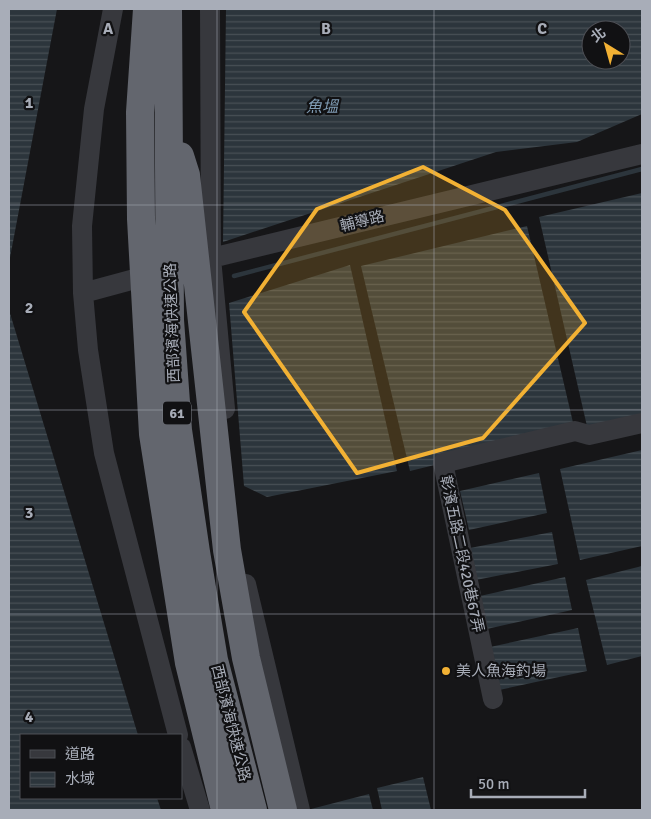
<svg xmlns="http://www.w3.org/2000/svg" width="651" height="819" font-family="Signika,'Noto Sans TC',sans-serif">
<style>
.water{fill:url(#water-rules);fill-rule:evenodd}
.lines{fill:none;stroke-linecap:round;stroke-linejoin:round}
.stream{stroke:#2c353c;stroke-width:4.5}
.minor{stroke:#37383d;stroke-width:20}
.highway-bridge{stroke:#63666e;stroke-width:28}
.marked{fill:#f2b134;fill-opacity:0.2;stroke:#f2b134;stroke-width:4;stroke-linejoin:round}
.grid{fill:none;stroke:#a8adb8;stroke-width:1;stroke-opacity:0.55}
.poi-dot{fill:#f2b134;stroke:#111113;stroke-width:2}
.labels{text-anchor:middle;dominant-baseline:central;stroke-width:4.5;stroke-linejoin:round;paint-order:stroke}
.shield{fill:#111113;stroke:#7b7e86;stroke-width:1}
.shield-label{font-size:14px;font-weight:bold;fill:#a8adb8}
.street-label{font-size:15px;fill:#a8adb8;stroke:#111113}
.poi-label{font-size:15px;fill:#a8adb8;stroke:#111113;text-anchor:start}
.water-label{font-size:16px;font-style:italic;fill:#7f9bb3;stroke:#111113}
.grid-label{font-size:16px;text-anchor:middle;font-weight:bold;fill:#a8adb8;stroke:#111113;stroke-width:4.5;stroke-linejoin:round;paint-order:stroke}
</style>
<defs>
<pattern id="water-rules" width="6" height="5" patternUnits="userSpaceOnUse" patternTransform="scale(1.25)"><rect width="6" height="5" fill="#2c353c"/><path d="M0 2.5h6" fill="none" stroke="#485056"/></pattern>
</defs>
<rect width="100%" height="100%" fill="#161618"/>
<path class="water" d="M9,9H57L9,263Z
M226,9H642V114L577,142L496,152L223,242ZM591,30H621V60H591Z
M642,193V423L589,435L539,217Z
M527,226L575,431L410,471L361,266Z
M350,265L397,471L267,497L244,486L229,303Z
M9,310L138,735H21V798H157L161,810H9Z
M642,450V546L580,560L560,469Z
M539,473L547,513L469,530L460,491Z
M552,532L558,564L476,580L470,548Z
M642,566V656L607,665L586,580Z
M565,577L572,610L487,629L480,596Z
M578,628L587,671L499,690L490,647Z
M423,777L431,810H382L377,788Z
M369,794L373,810H312L311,809Z"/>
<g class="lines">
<path class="stream" d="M234,276L642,169"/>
<path class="minor" d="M113,9L94,109L82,226L83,293L88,350L104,453L178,735
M210,9L211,258L225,409
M199,261L642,154
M83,293L157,273
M246,584L300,810
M493,699L443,463L575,431L589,435L642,423
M181,747L200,810"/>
<path class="highway-bridge" d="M147,9L140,112L141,219L153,434L189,663L225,810
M168,9L170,320L178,430L196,552L214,660L253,810
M180,156L186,175L227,550L246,658L283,810"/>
</g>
<path class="marked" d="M423,167L505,210L585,323L483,438L357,473L244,312L317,209Z"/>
<path class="grid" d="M217,9V810M434,9V810M9,205H642M9,410H642M9,614H642"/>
<circle class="poi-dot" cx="446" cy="671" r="5"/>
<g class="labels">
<rect class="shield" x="163" y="401.5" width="28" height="23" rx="4"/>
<g class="shield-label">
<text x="177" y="413">61</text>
</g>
<g class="street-label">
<text transform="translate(362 221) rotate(-14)">輔導路</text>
<text transform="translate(172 323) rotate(-92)">西部濱海快速公路</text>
<text transform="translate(462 554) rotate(78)">彰濱五路二段420巷67弄</text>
<text transform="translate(231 723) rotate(76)">西部濱海快速公路</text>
</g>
<g class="poi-label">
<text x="456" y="671">美人魚海釣場</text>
</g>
<g class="water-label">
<text x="322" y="107">魚塭</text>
</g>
</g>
<g class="grid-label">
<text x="108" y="34">A</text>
<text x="326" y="34">B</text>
<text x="542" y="34">C</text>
<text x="29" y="108">1</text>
<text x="29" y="313">2</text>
<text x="29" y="518">3</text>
<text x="29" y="722">4</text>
</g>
<rect width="651" height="819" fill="none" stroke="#a8adb8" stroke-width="20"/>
<rect x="20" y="734" width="162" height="65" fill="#111113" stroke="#4d4f55"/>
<rect x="30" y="750" width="25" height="8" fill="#37383d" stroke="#4d4f55"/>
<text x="65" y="759" font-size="15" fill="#a8adb8">道路</text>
<rect x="30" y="772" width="25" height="15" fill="url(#water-rules)" stroke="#4d4f55"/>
<text x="65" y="784" font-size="15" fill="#a8adb8">水域</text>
<g transform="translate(606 45) rotate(323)"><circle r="24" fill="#111113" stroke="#4d4f55"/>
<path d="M0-4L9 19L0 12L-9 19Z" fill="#f2b134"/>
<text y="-8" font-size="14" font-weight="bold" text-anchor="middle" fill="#a8adb8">北</text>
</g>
<path d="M471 789v8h114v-8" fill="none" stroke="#a8adb8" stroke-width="2.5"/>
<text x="478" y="789" font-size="15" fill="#a8adb8" stroke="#111113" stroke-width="4" paint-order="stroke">50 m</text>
</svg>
